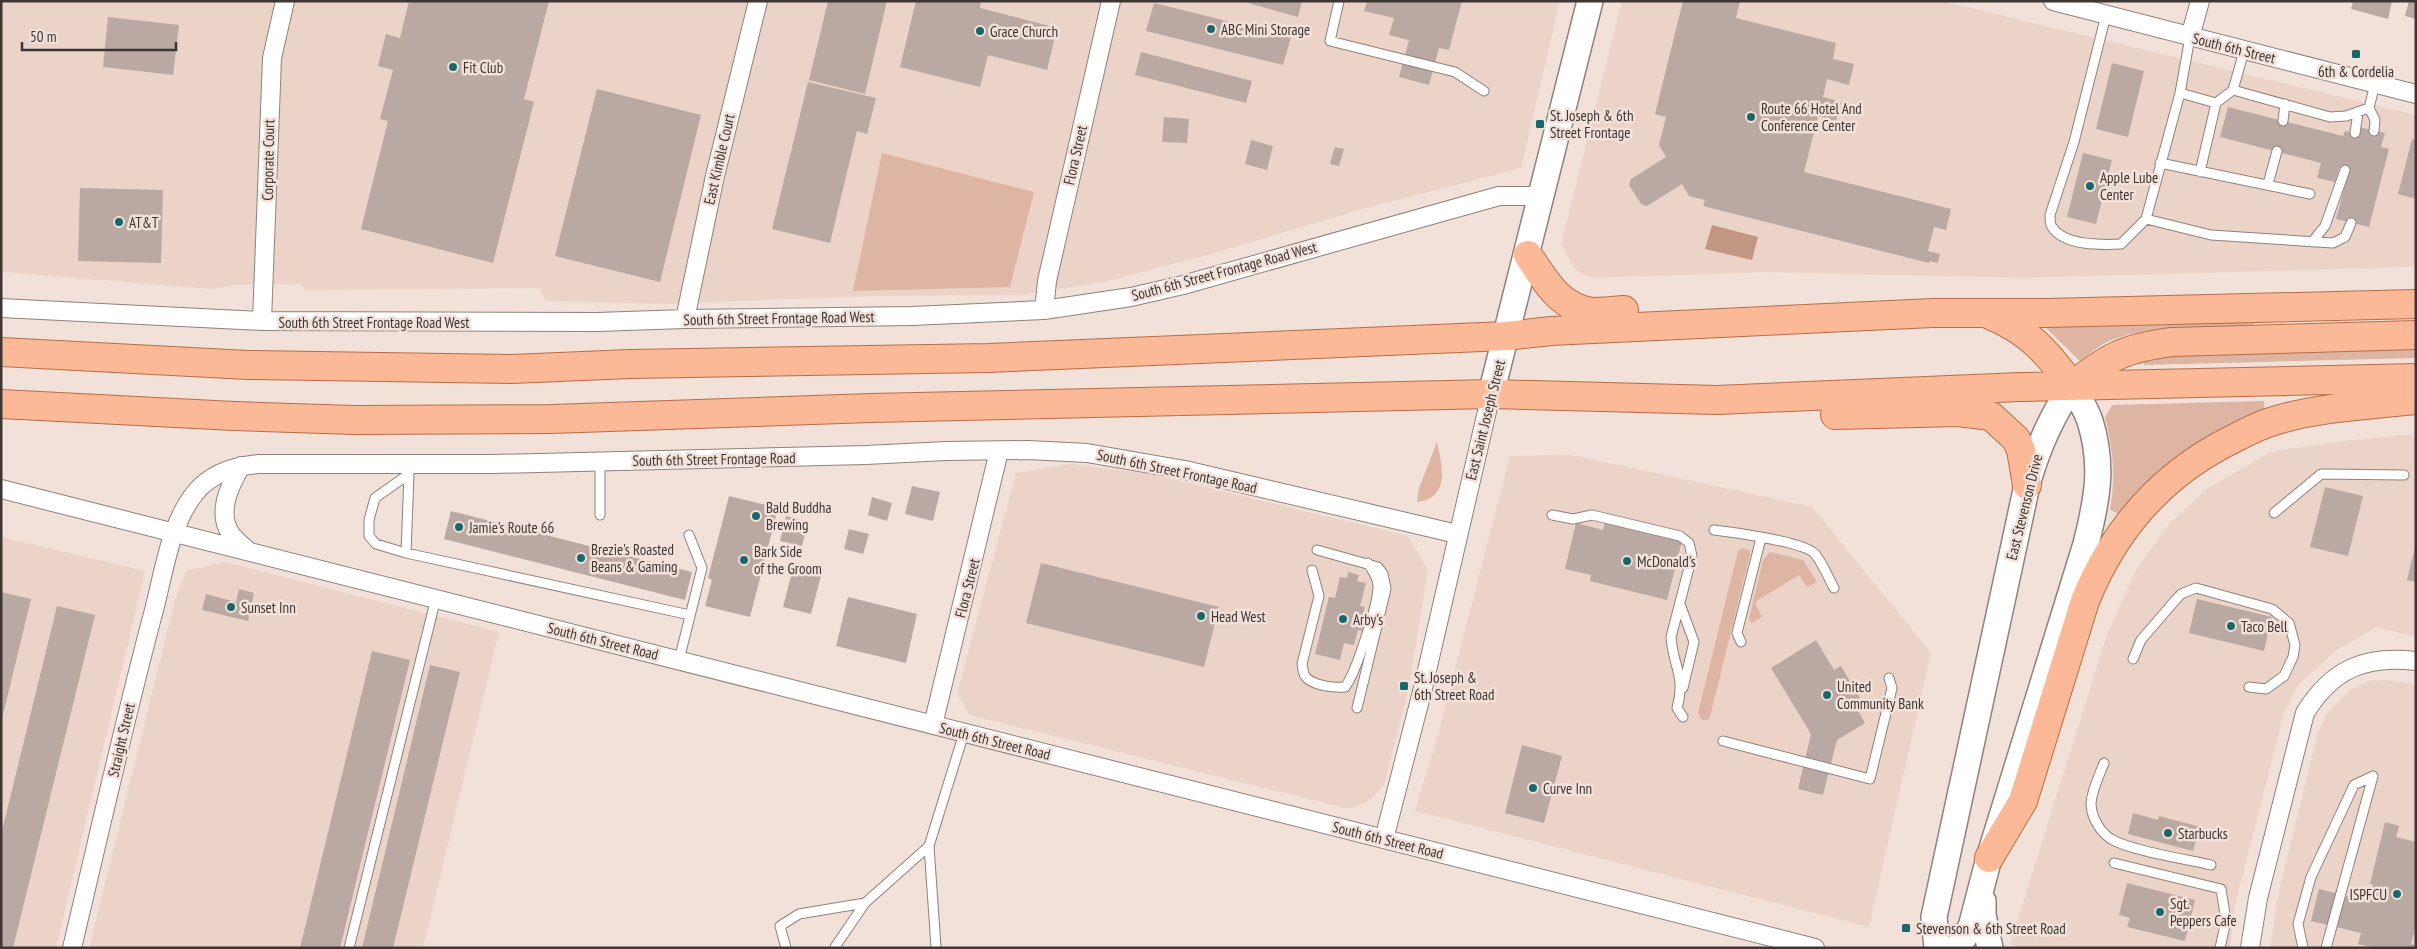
<svg xmlns="http://www.w3.org/2000/svg" width="2417" height="949" font-family="'PT Sans Narrow',sans-serif">
<style>
.built{fill:#ebd3c7}
.green{fill:#ddb5a2}
.water{fill:#c19783}
.building{fill:#b9a9a2}
.lines{fill:none;stroke-linecap:round;stroke-linejoin:round}
.lane-casing{stroke:#90817a;stroke-width:11}
.street-casing{stroke:#90817a;stroke-width:20}
.secondary-casing{stroke:#90817a;stroke-width:28}
.primary-casing{stroke:#b76d47;stroke-width:30}
.lane{stroke:#fff;stroke-width:9}
.street{stroke:#fff;stroke-width:18}
.secondary{stroke:#fff;stroke-width:25}
.primary{stroke:#fbb997;stroke-width:28}
.poi-dot{fill:#196768;stroke:#f2e1d9;stroke-width:2}
.labels{text-anchor:middle;dominant-baseline:central;stroke-width:5;stroke-linejoin:round;paint-order:stroke}
.poi-label{font-size:15px;fill:#3d3633;stroke:#f2e1d9;text-anchor:start}
.street-label{font-size:15px;fill:#3d3633;stroke:#f2e1d9}
</style>
<rect width="100%" height="100%" fill="#f2e1d9"/>
<path class="built" d="M1,1H1560L1521,168L1355,211L1218,252L1105,282L1019,295L873,296L667,304L546,301L539,288L306,290L300,284L233,285L213,289L1,272Z
M1622,1H1942L2416,115V267L2020,278L1766,272L1594,278L1582,275L1573,266L1561,244Z
M2400,435H2416V637L2377,627L2338,649L2299,684L2284,713L2268,776L2235,905L2230,948H2018L2010,944L2107,635L2135,572L2168,525L2207,489L2270,452L2336,442Z
M1572,455L1812,507L1931,653L1869,927L1415,811L1438,735L1510,456Z
M1070,464L1150,474L1408,536L1428,570L1409,687L1384,785L1369,801L1349,809L970,715L957,694L1016,473Z
M1,537L145,571L56,948H1Z
M225,562L499,632L423,948H89L175,600L186,571Z
M2385,680L2416,684V948H2270L2279,891L2318,732L2327,714L2351,689L2369,681Z"/>
<path class="green" d="M882,153L1034,192L1010,287L853,291Z
M2254,322V326C2210,328 2146,323 2105,343C2097,347 2088,355 2080,361L2043,325Z
M2416,348V358L2144,365V359L2173,355Z
M2264,401L2265,416L2123,516L2110,510C2116,475 2113,451 2105,417L2112,405Z
M1437,442C1442,466 1451,498 1417,502L1419,488Z
M1743,548L1749,550L1750,554L1710,717L1707,720H1702L1698,713L1738,551Z
M1770,552L1803,560L1817,582L1807,587L1799,575L1755,602L1762,617L1752,623L1749,619L1763,560Z"/>
<path class="water" d="M1712,225L1758,237L1752,260L1705,249Z"/>
<path class="building" d="M409,1H549L524,99L534,102L493,263L361,229L388,121L380,119L393,70L378,66L386,34L400,38Z
M828,1H887L865,94L809,80Z
M916,1H981L980,8L1057,28L1047,70L988,55L980,87L900,67Z
M1241,1H1302L1298,17Z
M1367,1H1462L1449,50L1439,48L1429,85L1399,77L1409,40L1389,35L1394,18L1364,11Z
M1683,1H1740L1736,18L1836,43L1833,59L1854,64L1849,85L1827,79L1823,97L1841,102L1836,121L1818,116L1804,172L1951,209L1946,230L1934,227L1928,251L1940,254L1938,263L1930,261L1929,263L1703,206L1705,200L1689,196L1682,184L1647,206L1641,204L1629,185L1631,179L1666,157L1659,145L1666,117L1655,114Z
M2353,1H2392L2388,19L2351,9Z
M2409,1H2416V19L2405,16Z
M1154,3L1291,37L1283,65L1146,31Z
M108,17L179,25L173,75L103,67Z
M1141,52L1252,81L1246,103L1135,75Z
M2112,63L2144,71L2128,137L2096,129Z
M808,82L876,98L867,134L857,131L830,243L772,229Z
M597,89L701,115L660,282L555,256Z
M2228,107L2343,136L2345,131L2358,134L2359,127L2385,133L2381,147L2389,149L2369,227L2336,219L2349,170L2339,168L2335,182L2317,178L2321,163L2220,137Z
M1164,117L1189,119L1187,143L1162,142Z
M2412,139L2416,140V199L2398,194Z
M1251,140L1273,146L1267,170L1245,164Z
M1335,147L1344,149L1339,166L1330,164Z
M2083,153L2112,160L2096,224L2067,217Z
M80,188L163,190L161,263L78,261Z
M912,486L940,492L933,521L905,514Z
M2325,487L2363,496L2348,556L2310,547Z
M729,496L778,508L750,617L705,606L712,580L708,578Z
M872,497L892,503L887,521L868,515Z
M451,511L692,572L685,600L444,539Z
M786,516L808,522L802,546L780,541Z
M1605,522L1682,541L1667,600L1590,581L1591,575L1565,569L1576,523L1603,530Z
M849,529L869,534L863,554L844,549Z
M2415,547H2416V582L2407,580Z
M1041,563L1219,607L1204,667L1026,623Z
M793,568L821,576L811,614L783,607Z
M1348,572L1359,575L1357,581L1366,583L1360,606L1365,607L1362,618L1365,619L1362,631L1358,630L1354,645L1344,643L1340,660L1315,654L1329,597L1335,598L1340,577L1347,578Z
M239,589L254,593L248,621L202,610L206,594L236,602Z
M1,592L31,599L2,719H1Z
M848,597L917,614L906,663L836,646Z
M2197,599L2272,617L2264,651L2189,633Z
M57,606L95,615L13,948H1V835Z
M1816,640L1834,670L1841,666L1860,698L1853,702L1865,723L1837,740L1823,795L1798,789L1811,734L1771,668Z
M372,651L410,660L340,948H300Z
M430,665L460,672L393,948H362Z
M1522,745L1562,756L1544,823L1505,813Z
M2133,813L2158,820L2159,816L2200,827L2193,851L2128,834Z
M2385,822L2399,826L2396,837L2416,842V925L2411,944L2416,945V948H2375L2358,944L2361,933L2311,921L2319,889L2369,902L2373,884H2370Z
M2127,883L2195,900L2185,941L2127,927L2130,918L2119,915Z"/>
<g class="lines">
<g class="lane-casing">
<path id="lane" d="M1339,1L1330,41L1455,72L1484,91
M2106,15L2074,142L2050,215C2050,219 2050,224 2052,227C2064,246 2102,245 2121,244L2146,219L2180,93L2190,37
M2244,51L2233,90L2330,117L2346,116L2369,108
M2180,93L2216,103
M2283,121L2285,104
M2374,131L2375,120L2369,108L2375,84
M2355,133L2358,113
M2160,163L2310,194
M2200,172L2216,103L2233,90
M2268,184L2277,151
M2146,219L2211,235L2333,243L2345,237L2351,223
M2312,242L2325,226L2345,170
M600,462V515
M2274,513L2321,474L2404,475
M1552,515L1573,519L1592,515L1680,536L1689,543L1692,556L1671,637C1673,667 1686,676 1677,708L1683,717
M1714,530C1732,532 1805,542 1815,554C1823,564 1828,577 1834,588
M1317,550L1378,567L1383,574L1386,589L1357,708
M406,553L409,474L375,498L369,520V536L376,544L406,553L690,615
M1312,570L1319,596L1302,664C1303,668 1303,673 1305,676C1312,686 1335,688 1345,687C1356,673 1379,602 1378,584C1377,577 1372,570 1368,563
M1680,604L1694,642L1683,688
M1741,642L1737,633L1761,538
M2133,659L2141,640L2172,604L2181,594L2196,588L2272,609L2289,623L2295,645L2293,657L2284,676L2266,689L2249,687
M679,660L702,568L689,535
M1723,741L1870,779L1892,688L1889,678
M2104,763C2099,776 2092,790 2091,803C2091,817 2100,832 2111,839C2132,851 2185,859 2211,865
M2114,863L2221,889L2226,921L2220,948
M835,947L865,903
M936,947L929,846L964,733
M349,948L436,598
M786,948L780,926L799,914L865,903L929,846
M2303,948L2298,924L2311,877L2354,785L2373,776
M2326,948L2373,776"/>
</g>
<g class="street-casing">
<path id="street" d="M2053,1L2416,94
M2190,37L2200,1
M1,308L262,321L597,322L685,319L912,316L1044,310L1131,297L1183,285L1499,196H1542
M1044,310L1047,281L1111,1
M685,319L715,176L758,1
M262,321L272,58L285,1
M241,466C230,485 216,513 231,534C235,540 242,545 248,551
M1,489L1815,948
M933,725L999,451
M1384,839L1422,692L1491,394
M72,948C99,835 124,722 154,610C164,572 170,524 195,493C211,473 234,466 259,464H493L866,455L946,451L1028,450L1087,453L1185,470L1457,534
M2250,948L2258,898L2305,713C2332,669 2365,655 2416,661"/>
</g>
<g class="secondary-casing">
<path id="secondary" d="M1491,394L1590,1
M1983,901V915L1990,948
M1937,948L1934,917L2027,485C2037,449 2051,417 2072,386C2078,397 2086,409 2090,421C2104,466 2097,500 2086,544L1989,858L1971,927L1957,948"/>
</g>
<g class="primary-casing">
<path id="primary" d="M1528,255C1544,279 1560,309 1593,312C1603,312 1614,311 1624,310
M1990,315C2029,331 2048,353 2072,386
M1,352L248,365L512,369L630,364L989,358L1506,336L1551,331L1933,313H2047L2416,304
M2072,386C2108,357 2125,348 2172,342L2416,335
M1,404L234,416L354,420L551,419L871,408L1491,394L1717,400L2020,387L2416,378
M1835,415L1958,412L1991,416L2016,439L2021,450L2027,485
M1989,858L2023,801L2085,601C2115,527 2163,473 2235,438C2248,431 2263,424 2277,420C2321,407 2370,405 2416,400"/>
</g>
<use href="#lane" class="lane"/>
<use href="#street" class="street"/>
<use href="#secondary" class="secondary"/>
<use href="#primary" class="primary"/>
</g>
<g class="poi-dot">
<circle cx="1211" cy="29" r="5"/>
<circle cx="980" cy="31" r="5"/>
<rect x="2351" y="49" width="10" height="10" rx="2.5"/>
<circle cx="453" cy="67" r="5"/>
<circle cx="1751" cy="117" r="5"/>
<rect x="1535" y="119" width="10" height="10" rx="2.5"/>
<circle cx="2090" cy="186" r="5"/>
<circle cx="119" cy="222" r="5"/>
<circle cx="756" cy="516" r="5"/>
<circle cx="459" cy="527" r="5"/>
<circle cx="581" cy="558" r="5"/>
<circle cx="744" cy="560" r="5"/>
<circle cx="1627" cy="561" r="5"/>
<circle cx="231" cy="607" r="5"/>
<circle cx="1201" cy="616" r="5"/>
<circle cx="1343" cy="619" r="5"/>
<circle cx="2231" cy="626" r="5"/>
<rect x="1399" y="681" width="10" height="10" rx="2.5"/>
<circle cx="1827" cy="695" r="5"/>
<circle cx="1533" cy="788" r="5"/>
<circle cx="2168" cy="833" r="5"/>
<circle cx="2397" cy="894" r="5"/>
<circle cx="2160" cy="912" r="5"/>
<rect x="1901" y="923" width="10" height="10" rx="2.5"/>
</g>
<g class="labels">
<g class="poi-label">
<text x="1221" y="29">ABC Mini Storage</text>
<text x="990" y="31">Grace Church</text>
<text x="463" y="67">Fit Club</text>
<text x="2356" y="71" text-anchor="middle">6th &amp; Cordelia</text>
<text x="1761" y="108">Route 66 Hotel And<tspan x="1761" dy="17">Conference Center</tspan></text>
<text x="1550" y="115">St. Joseph &amp; 6th<tspan x="1550" dy="17">Street Frontage</tspan></text>
<text x="2100" y="177">Apple Lube<tspan x="2100" dy="17">Center</tspan></text>
<text x="129" y="222">AT&amp;T</text>
<text x="766" y="507">Bald Buddha<tspan x="766" dy="17">Brewing</tspan></text>
<text x="469" y="527">Jamie's Route 66</text>
<text x="591" y="549">Brezie's Roasted<tspan x="591" dy="17">Beans &amp; Gaming</tspan></text>
<text x="754" y="551">Bark Side<tspan x="754" dy="17">of the Groom</tspan></text>
<text x="1637" y="561">McDonald's</text>
<text x="241" y="607">Sunset Inn</text>
<text x="1211" y="616">Head West</text>
<text x="1353" y="619">Arby's</text>
<text x="2241" y="626">Taco Bell</text>
<text x="1414" y="677">St. Joseph &amp;<tspan x="1414" dy="17">6th Street Road</tspan></text>
<text x="1837" y="686">United<tspan x="1837" dy="17">Community Bank</tspan></text>
<text x="1543" y="788">Curve Inn</text>
<text x="2178" y="833">Starbucks</text>
<text x="2387" y="894" text-anchor="end">ISPFCU</text>
<text x="2170" y="903">Sgt.<tspan x="2170" dy="17">Peppers Cafe</tspan></text>
<text x="1916" y="928">Stevenson &amp; 6th Street Road</text>
</g>
<g class="street-label">
<text transform="translate(2234 48) rotate(14)">South 6th Street</text>
<text transform="translate(1075 155) rotate(-77)">Flora Street</text>
<text transform="translate(719 159) rotate(-77)">East Kimble Court</text>
<text transform="translate(268 160) rotate(-89)">Corporate Court</text>
<text transform="translate(1224 271) rotate(-15)">South 6th Street Frontage Road West</text>
<text transform="translate(779 318) rotate(-1)">South 6th Street Frontage Road West</text>
<text x="374" y="322">South 6th Street Frontage Road West</text>
<text transform="translate(1485 420) rotate(-76)">East Saint Joseph Street</text>
<text transform="translate(714 459) rotate(-1)">South 6th Street Frontage Road</text>
<text transform="translate(1177 471) rotate(12)">South 6th Street Frontage Road</text>
<text transform="translate(2024 507) rotate(-76)">East Stevenson Drive</text>
<text transform="translate(967 588) rotate(-76)">Flora Street</text>
<text transform="translate(603 641) rotate(14)">South 6th Street Road</text>
<text transform="translate(121 740) rotate(-77)">Straight Street</text>
<text transform="translate(995 741) rotate(14)">South 6th Street Road</text>
<text transform="translate(1388 840) rotate(14)">South 6th Street Road</text>
</g>
</g>
<rect width="2417" height="949" fill="none" stroke="#3d3633" stroke-width="5"/>
<path d="M22 42v8h154v-8" fill="none" stroke="#3d3633" stroke-width="2.5"/>
<text x="30" y="42" font-size="15" fill="#3d3633" stroke="#f2e1d9" stroke-width="4" paint-order="stroke">50 m</text>
</svg>
